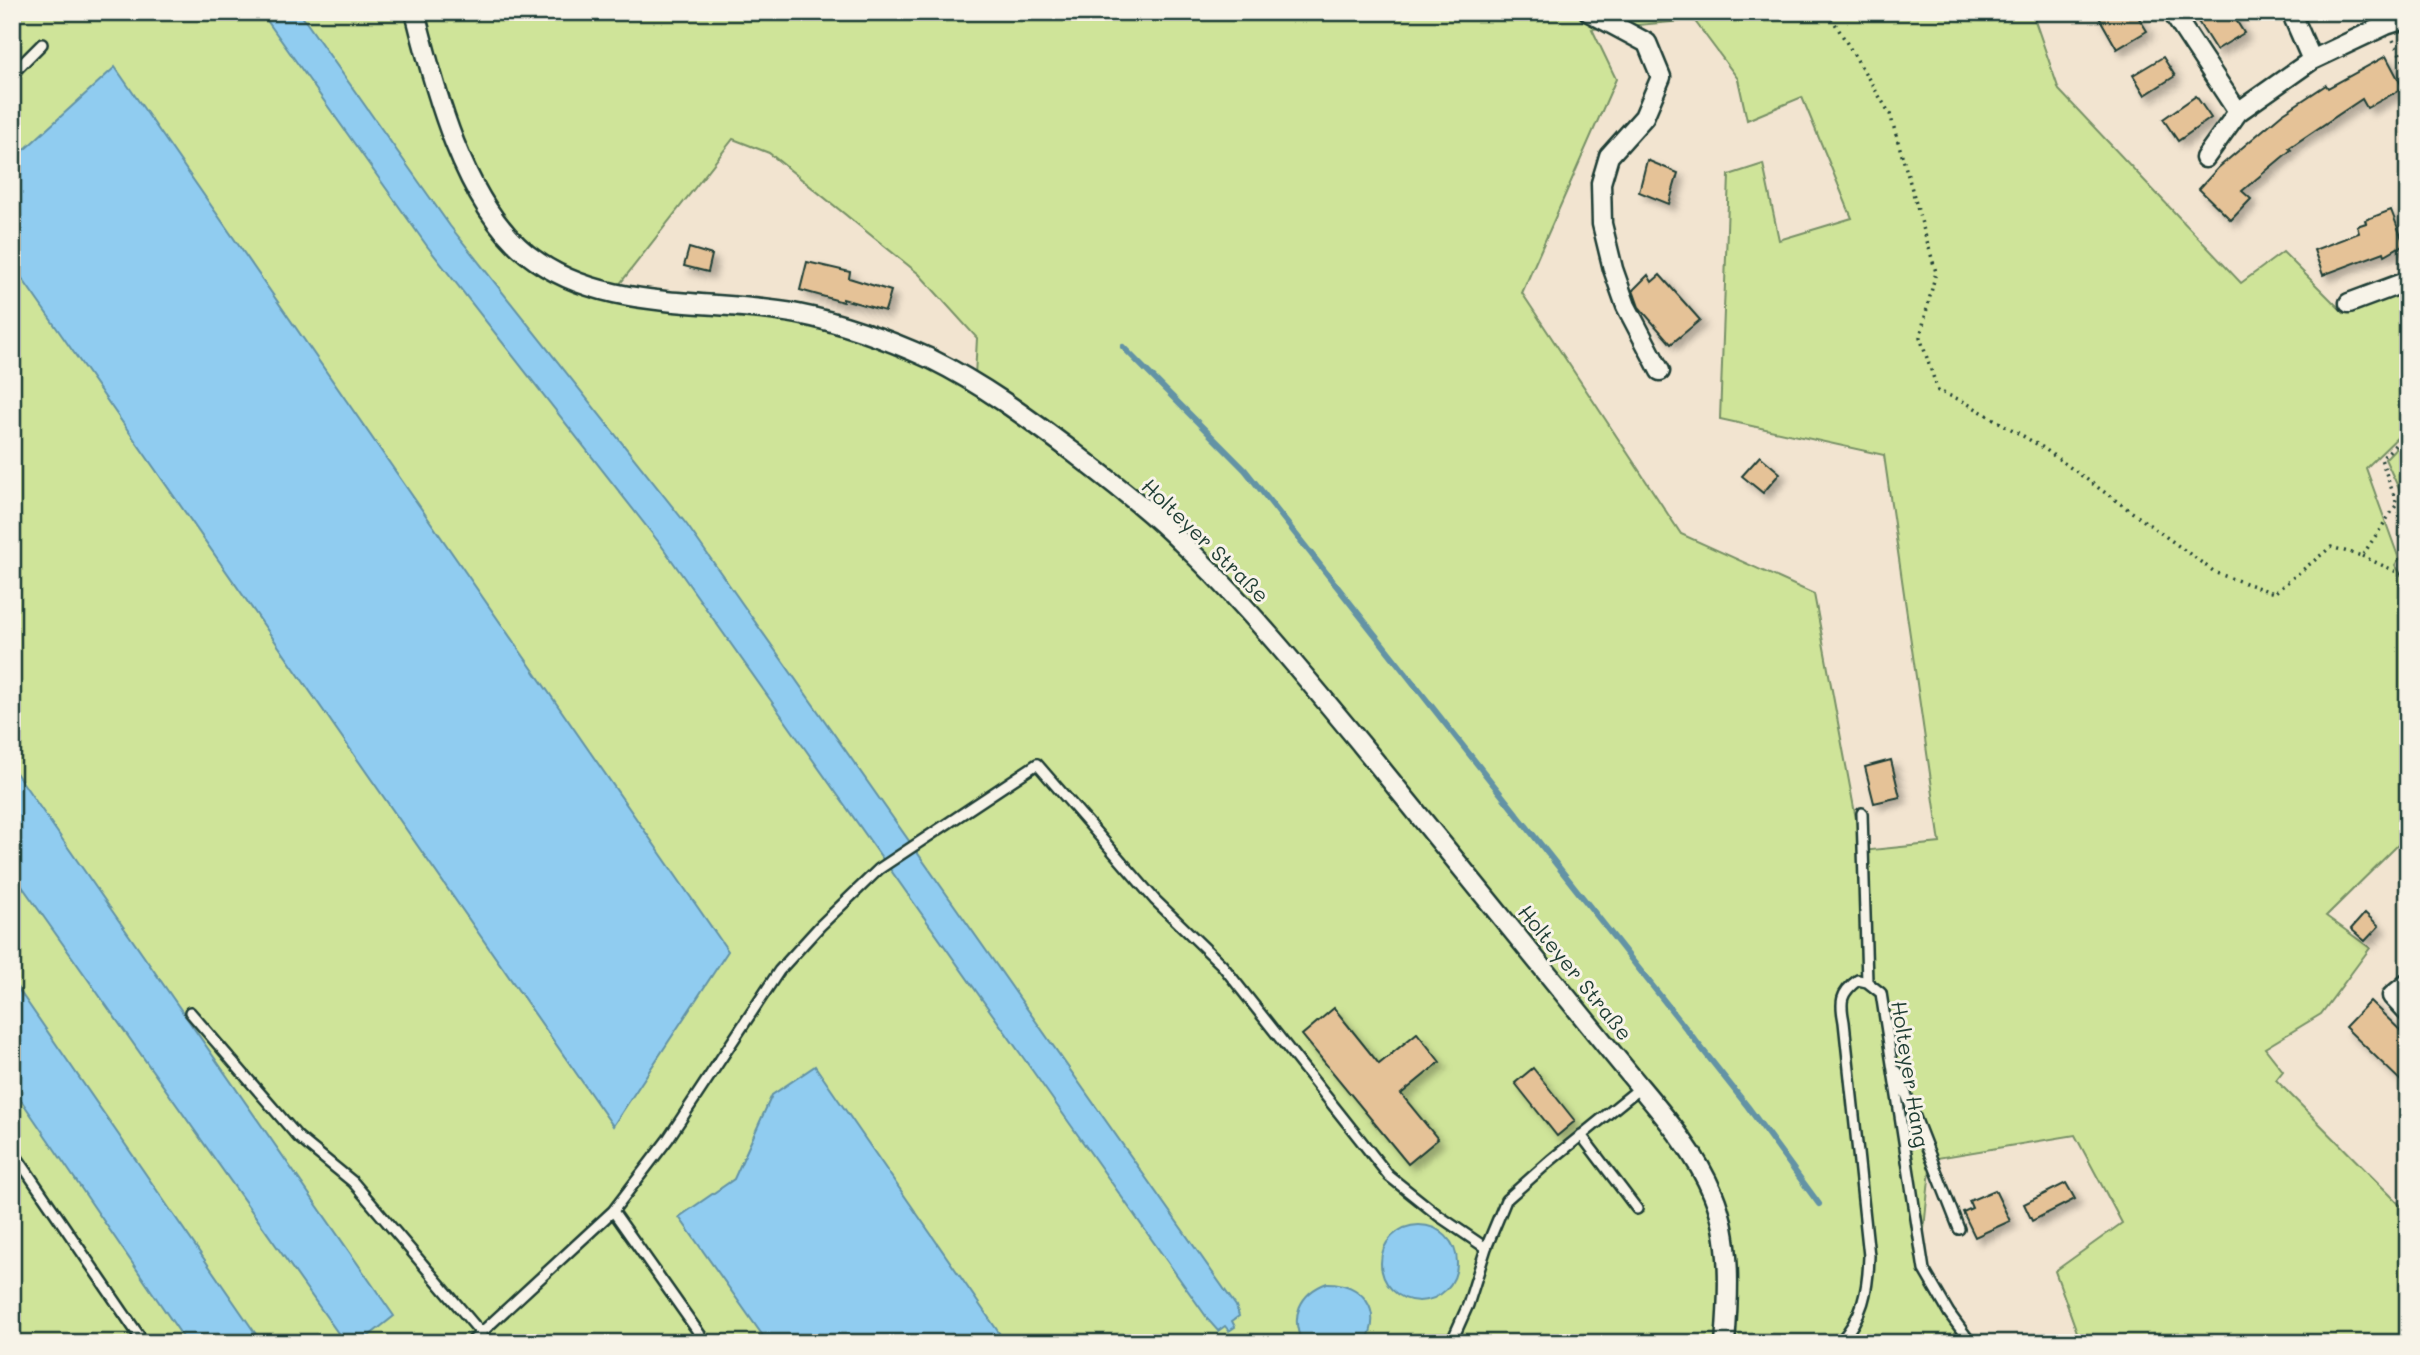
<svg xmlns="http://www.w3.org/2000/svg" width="2420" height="1355" font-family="Mali,sans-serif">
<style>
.green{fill:#cfe499;stroke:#779066;stroke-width:2;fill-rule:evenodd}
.water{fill:#90ccf0;stroke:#6393a5;stroke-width:2}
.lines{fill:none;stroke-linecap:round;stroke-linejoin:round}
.stream{stroke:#6393a5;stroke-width:6}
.building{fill:#e5c297;stroke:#1f3d34;stroke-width:2;filter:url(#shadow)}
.service-casing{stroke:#1f3d34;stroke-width:14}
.minor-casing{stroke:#1f3d34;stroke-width:23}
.path{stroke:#1f3d34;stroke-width:3.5;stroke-dasharray:2 5;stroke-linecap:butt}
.service{stroke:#f7f3e8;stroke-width:9}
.minor{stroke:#f7f3e8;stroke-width:18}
.labels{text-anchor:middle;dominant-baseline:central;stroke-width:6;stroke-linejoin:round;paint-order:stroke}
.street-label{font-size:21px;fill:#1f3d34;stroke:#f7f3e8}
</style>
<defs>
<filter id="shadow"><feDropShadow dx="6" dy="6" stdDeviation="3.5" flood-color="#0004"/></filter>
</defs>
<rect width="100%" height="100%" fill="#f2e4d0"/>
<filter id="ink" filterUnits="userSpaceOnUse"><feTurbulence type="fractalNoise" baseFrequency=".0143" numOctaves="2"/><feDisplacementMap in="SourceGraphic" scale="14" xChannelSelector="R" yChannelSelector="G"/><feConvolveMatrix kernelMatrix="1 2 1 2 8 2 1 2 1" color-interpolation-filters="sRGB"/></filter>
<g filter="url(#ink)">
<path class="green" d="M12,12H413L481,200L550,271L859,335L972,384L1137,510L1253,625L1626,1079L1689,1163L1714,1215L1721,1257V1343H12Z
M417,12H2032L2059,90L2241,283L2283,252L2344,313L2400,289L2408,301V427L2366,468L2399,559L2395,565L2408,584V841L2401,842L2326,916L2370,948L2321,1014L2265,1048L2283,1071L2276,1080L2408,1213V1343H2081L2055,1271L2122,1223L2075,1135L1931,1159L1920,1269L1965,1343H1841L1864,1301L1837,1343H1729L1718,1191L1217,569L975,376L977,338L919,274L769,153L733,139L615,290L552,268L483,198ZM1694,20L1738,79L1747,120L1802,97L1852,218L1779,240L1763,164L1729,175L1720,419L1884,455L1940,843L1862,851L1814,594L1681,534L1522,293L1616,79L1592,29Z
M2408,435V508L2385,459Z"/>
<path class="water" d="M261,12H299L450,226L687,525L1236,1306L1239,1316L1232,1321L1235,1327L1229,1331L1225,1326L1218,1331L1210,1322L661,545L427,246Z
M115,67L728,951L613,1126L12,264V161Z
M12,767L394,1316L360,1343H345L12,872Z
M12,980L262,1343H187L12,1087Z
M815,1066L1006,1343H768L679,1217L734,1179L772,1095Z
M1381 1263a38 38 0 1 1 76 0a38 38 0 1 1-76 0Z
M1327,1283C1361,1282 1385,1311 1365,1343H1303C1289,1317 1300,1293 1327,1283Z"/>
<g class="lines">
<path class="stream" d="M1123,347L1245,470L1748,1107L1819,1204"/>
</g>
<path class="building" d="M2096,12H2135L2147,31L2117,49Z
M2192,12H2231L2244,33L2216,50Z
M2386,56L2403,88L2367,108L2362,99L2289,148L2291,150L2242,191L2251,199L2231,220L2199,189L2218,168L2282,114L2326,85L2328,88Z
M2163,57L2175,76L2145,95L2133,75Z
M2196,96L2211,118L2178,141L2163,119Z
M1647,160L1678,173L1669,204L1639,192Z
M2391,210L2404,244L2385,255L2384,252L2323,275L2314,250L2359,233L2357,226L2366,223L2365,220Z
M689,248L712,255L708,272L684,266Z
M807,262L850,272L849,278L891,291L885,311L843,299V302L800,290Z
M1648,275L1652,282L1660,275L1700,320L1671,344L1639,307L1633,290Z
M1760,456L1780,473L1763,493L1742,476Z
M1891,760L1900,797L1874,803L1865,767Z
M2365,913L2379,926L2365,941L2351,929Z
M2370,1001L2408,1038V1088L2345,1027Z
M1334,1008L1379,1064L1417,1033L1440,1062L1401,1094L1438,1139L1408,1164L1302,1035Z
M1533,1068L1575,1121L1557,1136L1515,1083Z
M2066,1183L2075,1199L2032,1221L2024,1204Z
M1995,1190L2010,1221L1975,1237L1963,1212L1972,1208L1969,1201Z"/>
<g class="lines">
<g class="service-casing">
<path id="service" d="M12,74L42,44
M1862,813L1867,982
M190,1012L298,1137L353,1182L481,1333
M1897,1071L1959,1229
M1581,1135L1637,1209
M12,1150L144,1343
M470,1343L613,1211
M706,1343L613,1211L668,1139L779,971L820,926L879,869L1037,764L1155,900L1222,965L1389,1176L1439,1216L1486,1248
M1451,1343L1468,1305L1486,1248L1506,1200L1551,1160L1641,1087
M1839,1343C1863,1317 1868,1291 1869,1256L1844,1022C1840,1002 1840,993 1858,980L1867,982L1881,993L1924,1270L1949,1313L1971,1343"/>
</g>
<g class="minor-casing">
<path id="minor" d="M415,12C434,88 464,204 527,254C603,314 709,297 798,314C844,323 889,340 931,359C982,384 1028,418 1073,452C1110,481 1148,509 1181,542C1246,604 1304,675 1361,744C1420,817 1479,890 1538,962C1568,998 1597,1035 1627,1071C1658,1109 1694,1148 1713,1194C1732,1239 1729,1295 1725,1343
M1589,12L1647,43L1661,77L1644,117L1609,156L1601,183L1602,224L1613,269L1626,306L1660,371
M2172,12L2238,112
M2291,12L2312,60
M2205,158L2238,112L2312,60L2386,25L2408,18
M2349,303L2408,281
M2408,983L2392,996L2408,1013"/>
</g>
<path class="path" d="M1828,12L1890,114L1936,272L1920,337L1938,391L1963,401L2042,447L2216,573L2274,593L2331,547L2362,556L2397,504L2381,459L2408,432
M2393,40L2408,70
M2362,556L2408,577"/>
<use href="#service" class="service"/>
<use href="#minor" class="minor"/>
</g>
</g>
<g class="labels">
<g class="street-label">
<text transform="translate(1206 540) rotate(44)">Holteyer Straße</text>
<text transform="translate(1576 972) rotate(51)">Holteyer Straße</text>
<text transform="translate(1911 1074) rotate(81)">Holteyer Hang</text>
</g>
</g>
<rect width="2420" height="1355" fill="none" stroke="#f7f3e8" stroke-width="42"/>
<rect x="21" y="21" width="2378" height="1313" fill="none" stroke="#1f3d34" stroke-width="2.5" filter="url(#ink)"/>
</svg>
